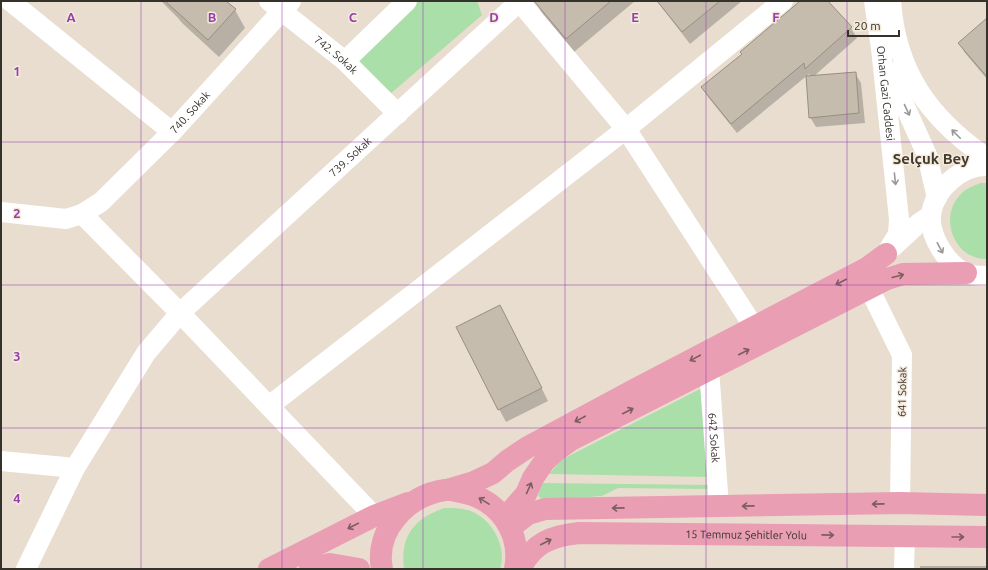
<svg xmlns="http://www.w3.org/2000/svg" width="988" height="570" font-family="Ubuntu,sans-serif">
<style>
.green{fill:#aadfa9}
.shadow{fill:#0003}
.building{fill:#c6bcae;stroke:#988e81}
.lines{fill:none;stroke-linecap:round;stroke-linejoin:round}
.minor{stroke:#fff;stroke-width:20}
.major{stroke:#ea9eb3;stroke-width:22}
.oneway{stroke:#9a9895}
.oneway2{stroke:#7d5d61}
.grid{fill:none;stroke:#983fab;stroke-width:1;stroke-opacity:0.55}
.labels{text-anchor:middle;dominant-baseline:central;stroke-width:3;stroke-linejoin:round;paint-order:stroke}
.street-label{font-size:11px;fill:#35312b;stroke:#f5ebdc}
.district-label{font-size:15px;font-weight:bold;fill:#433a2f;stroke:#f5ebdc}
.grid-label{font-size:13px;text-anchor:middle;font-weight:bold;fill:#983fab;stroke:#f5ebdc;stroke-width:3;stroke-linejoin:round;paint-order:stroke}
</style>
<rect width="100%" height="100%" fill="#e8ddcf"/>
<path class="green" d="M409,1H477L482,15L389,95L351,62Z
M981,183H987V259C955,260 938,218 960,195C966,188 973,186 981,183Z
M702,388L709,477L549,474L563,459Z
M542,483L710,485V489L618,488L602,496L543,500L538,496Z
M444,508C455,508 465,508 475,513C494,523 507,548 500,569H404C400,536 414,519 444,508Z"/>
<path class="shadow" d="M161,1H225L235,10L245,28L219,57L182,23L178,18Z
M537,1H635L574,52L543,15L536,2Z
M657,1H742L690,44Z
M801,1H827L851,28L857,38L813,77L855,73L861,83L865,123L816,127L810,117L811,77L809,74L737,133L708,97L702,87L742,55Z
M987,20V79L965,53L959,43Z
M507,319L548,401L506,422L499,409Z
M920,566H987V569H920Z"/>
<path class="building" d="M165,1H226L236,9L208,40Z
M534,1H611L566,39Z
M657,1H720L682,32Z
M800,1H828L852,27L805,69L804,63L731,124L701,87L742,54L740,52Z
M987,18V77L958,43Z
M856,72L859,113L809,118L806,76Z
M500,305L542,388L498,410L456,327Z"/>
<g class="lines">
<g class="minor">
<path d="M10,1L172,132"/>
<path id="s1" d="M269,1L345,61L398,114"/>
<path d="M519,1L626,129L754,327"/>
<path id="s2" d="M874,1L881,48L899,219L898,234L886,254"/>
<path d="M891,1C896,72 929,118 987,158"/>
<path d="M345,61L407,1"/>
<path d="M889,71L927,155L937,198"/>
<path d="M987,166C962,165 934,189 931,215C929,236 947,265 966,273C972,276 980,276 987,276"/>
<path id="s3" d="M1,212L66,219L82,214L101,202L172,132L291,1"/>
<path d="M82,214L180,313L374,516"/>
<path d="M893,247L919,223L931,215"/>
<path d="M869,288L902,355L900,503"/>
<path id="s4" d="M709,369L719,506"/>
<path d="M269,406L626,129L783,1"/>
<path d="M1,461L75,468"/>
<path id="s5" d="M26,569L75,468L146,353L180,313L520,1"/>
<path d="M904,569L905,536"/>
</g>
<g class="major">
<path d="M447,490L474,482L493,473L507,461L528,447L634,390L867,268L886,254"/>
<path d="M505,518L526,494L533,478L544,462L556,451L571,440L887,279L903,274L966,273"/>
<path d="M511,527L528,514L545,509L900,503L987,505"/>
<path d="M269,569L374,516L408,503"/>
<path d="M310,569L330,564L359,569"/>
<path d="M382,569C374,530 408,495 445,490C450,489 455,491 460,492C498,498 522,532 515,569"/>
<path id="s6" d="M520,569C533,543 551,536 579,533L987,537"/>
</g>
</g>
<defs><path id="oneway-shaft" d="M-6 0H5M1.5-3L5.5 0L1.5 3" fill="none" stroke-width="1.6" stroke-linecap="round" stroke-linejoin="round"/></defs>
<g class="oneway">
<use href="#oneway-shaft" transform="translate(907 110) rotate(65)"/>
<use href="#oneway-shaft" transform="translate(956 134) rotate(-135)"/>
<use href="#oneway-shaft" transform="translate(895 179) rotate(84)"/>
<use href="#oneway-shaft" transform="translate(940 248) rotate(62)"/>
</g>
<g class="oneway2">
<use href="#oneway-shaft" transform="translate(898 276) rotate(-15)"/>
<use href="#oneway-shaft" transform="translate(841 282) rotate(153)"/>
<use href="#oneway-shaft" transform="translate(744 352) rotate(-27)"/>
<use href="#oneway-shaft" transform="translate(695 358) rotate(152)"/>
<use href="#oneway-shaft" transform="translate(628 411) rotate(-27)"/>
<use href="#oneway-shaft" transform="translate(580 419) rotate(152)"/>
<use href="#oneway-shaft" transform="translate(529 488) rotate(-66)"/>
<use href="#oneway-shaft" transform="translate(484 501) rotate(-149)"/>
<use href="#oneway-shaft" transform="translate(878 504) rotate(179)"/>
<use href="#oneway-shaft" transform="translate(748 506) rotate(179)"/>
<use href="#oneway-shaft" transform="translate(618 508) rotate(179)"/>
<use href="#oneway-shaft" transform="translate(353 526) rotate(153)"/>
<use href="#oneway-shaft" transform="translate(828 535) rotate(1)"/>
<use href="#oneway-shaft" transform="translate(958 537)"/>
<use href="#oneway-shaft" transform="translate(546 542) rotate(-27)"/>
</g>
<path class="grid" d="M141,1V569M282,1V569M423,1V569M565,1V569M706,1V569M847,1V569M1,142H987M1,285H987M1,428H987"/>
<g class="labels">
<g class="street-label">
<text stroke="none"><textPath href="#s1" startOffset="86">742. Sokak</textPath></text>
<text stroke="none"><textPath href="#s2" startOffset="93">Orhan Gazi Caddesi</textPath></text>
<text stroke="none"><textPath href="#s3" startOffset="231">740. Sokak</textPath></text>
<text stroke="none"><textPath href="#s5" startOffset="531">739. Sokak</textPath></text>
<text transform="translate(902 392) rotate(-89)">641 Sokak</text>
<text stroke="none"><textPath href="#s4" startOffset="69">642 Sokak</textPath></text>
<text stroke="none"><textPath href="#s6" startOffset="240">15 Temmuz Şehitler Yolu</textPath></text>
</g>
<g class="district-label">
<text x="931" y="158">Selçuk Bey</text>
</g>
</g>
<g class="grid-label">
<text x="71" y="22">A</text>
<text x="212" y="22">B</text>
<text x="353" y="22">C</text>
<text x="494" y="22">D</text>
<text x="635" y="22">E</text>
<text x="776" y="22">F</text>
<text x="17" y="76">1</text>
<text x="17" y="218">2</text>
<text x="17" y="361">3</text>
<text x="17" y="503">4</text>
</g>
<rect width="988" height="570" fill="none" stroke="#35312b" stroke-width="4"/>
<path d="M848 30v6h51v-6" fill="none" stroke="#35312b" stroke-width="2"/>
<text x="854" y="30" font-size="12" fill="#35312b" stroke="#f5ebdc" stroke-width="3" paint-order="stroke">20 m</text>
</svg>
